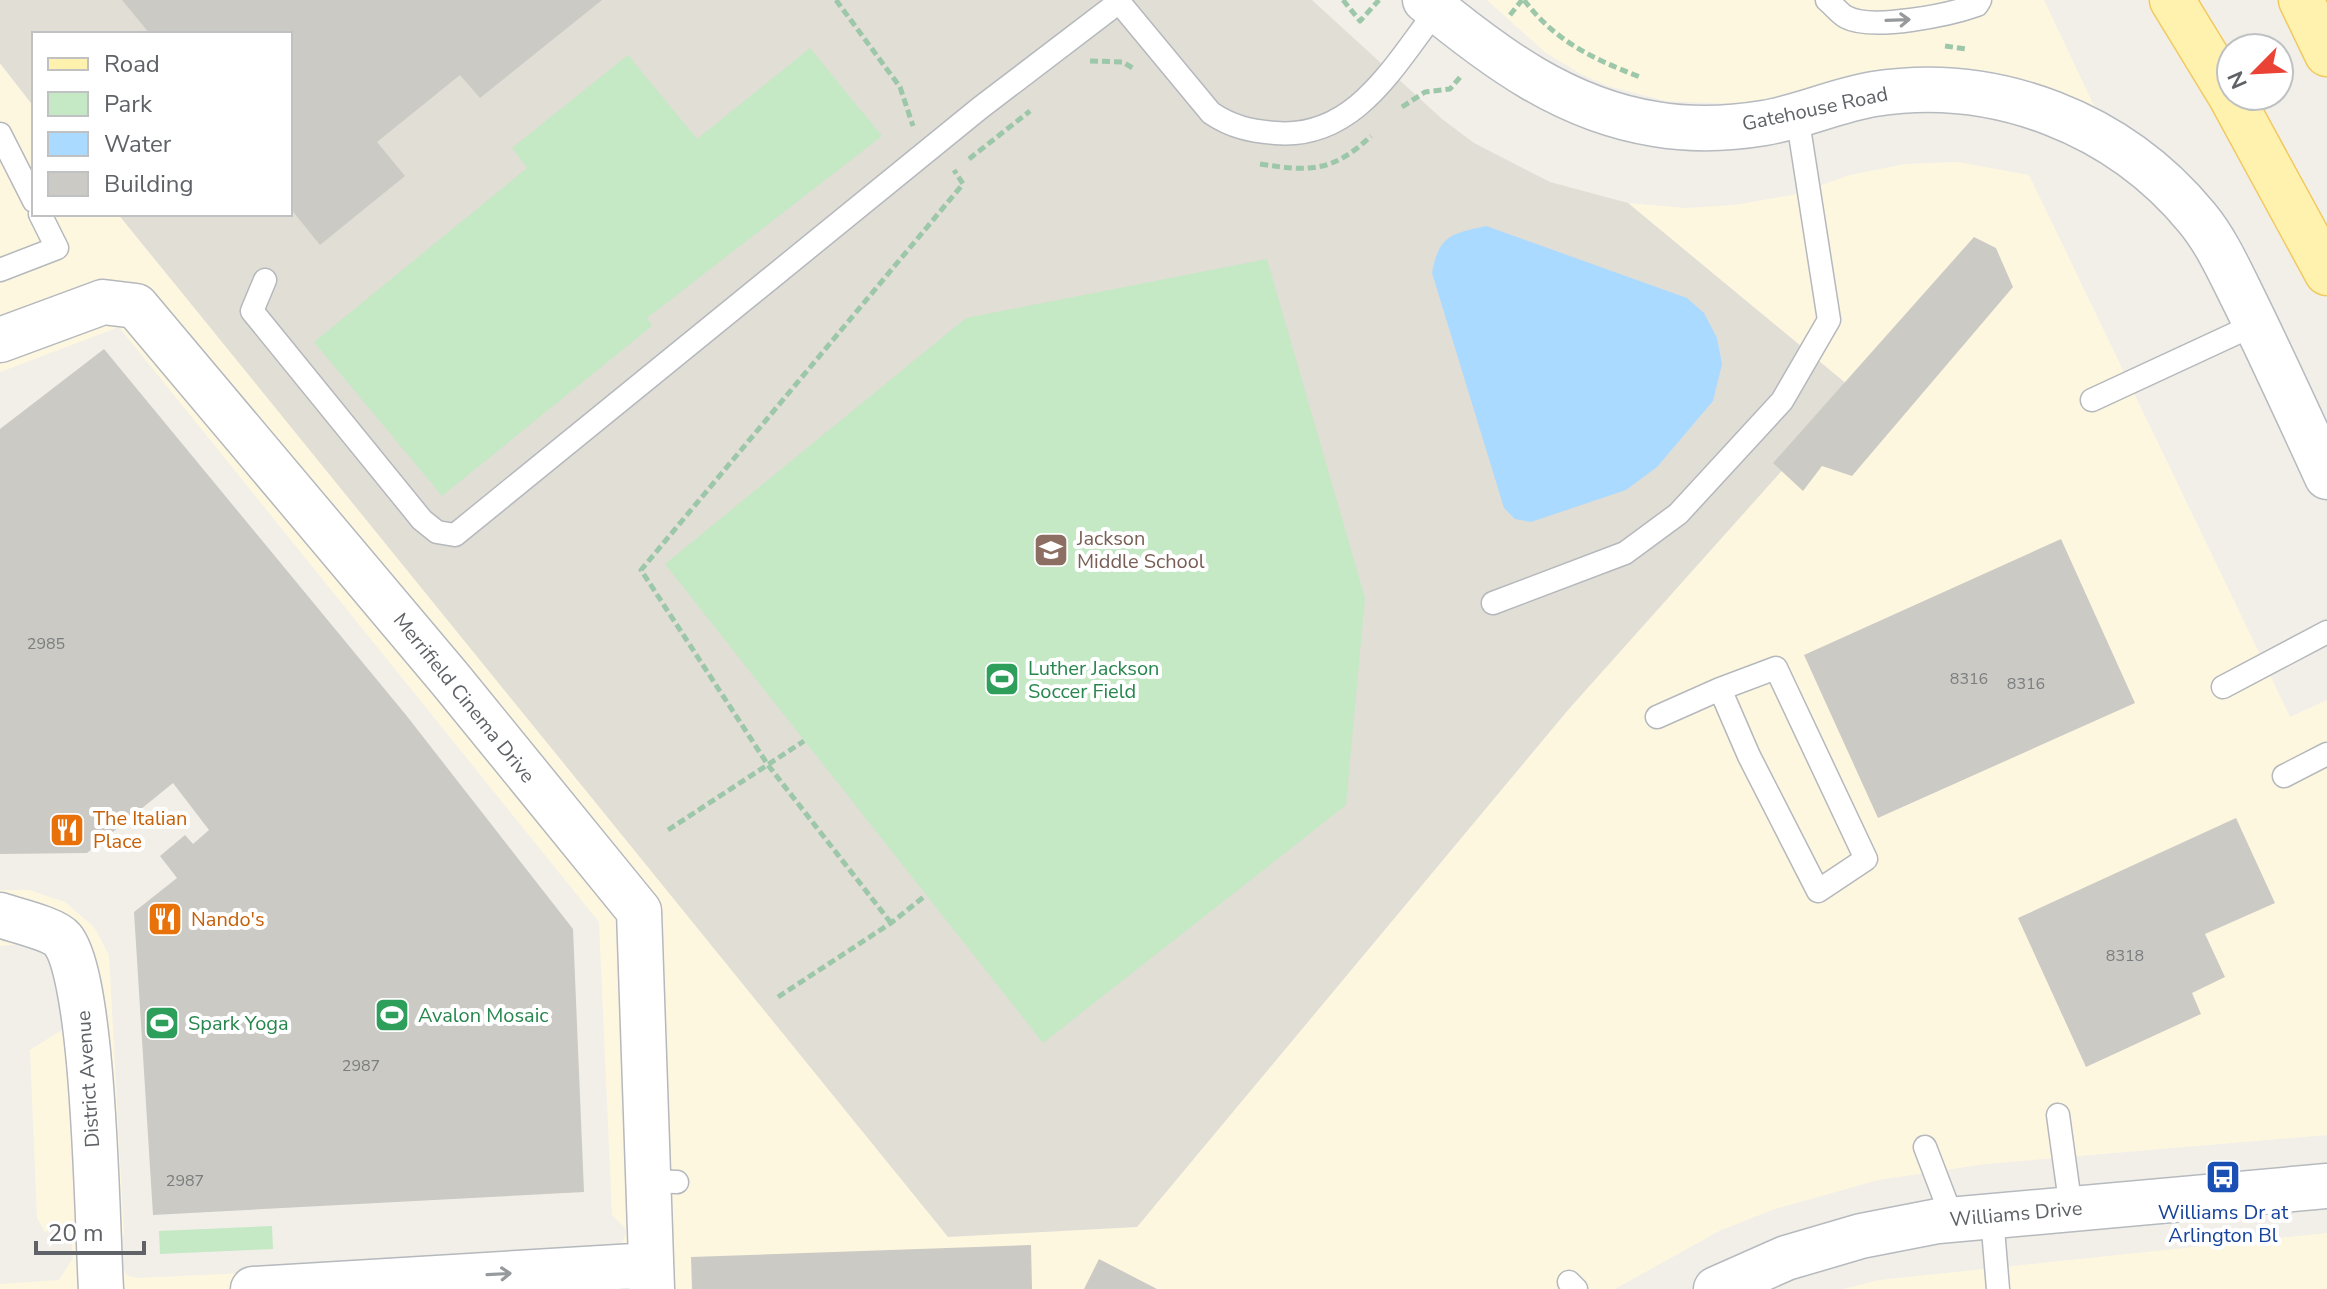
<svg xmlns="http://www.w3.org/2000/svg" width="2327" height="1289" font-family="'Nunito Sans',sans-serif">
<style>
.commercial{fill:#fef7e0}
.education{fill:#e1ded6}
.green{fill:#c5e8c5}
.water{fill:#aadaff}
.building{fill:#cccac5}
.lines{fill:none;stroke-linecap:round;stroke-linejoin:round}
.lane-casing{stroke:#b5b8bc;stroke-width:25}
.street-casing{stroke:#b5b8bc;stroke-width:47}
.secondary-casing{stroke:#b6babf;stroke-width:47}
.primary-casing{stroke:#f2c960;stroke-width:47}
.path{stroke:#9cc7a9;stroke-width:5;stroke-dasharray:8 4;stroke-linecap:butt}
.lane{stroke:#fff;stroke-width:22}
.street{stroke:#fff;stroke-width:44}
.secondary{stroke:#fff;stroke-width:44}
.primary{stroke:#fff2af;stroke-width:44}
.oneway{stroke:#979a9d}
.labels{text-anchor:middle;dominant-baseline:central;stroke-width:8;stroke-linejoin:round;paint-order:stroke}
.number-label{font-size:16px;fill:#7a7d7f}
.street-label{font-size:20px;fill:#5f6368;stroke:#fff}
.education-label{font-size:20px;fill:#785e54;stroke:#fff;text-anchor:start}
.leisure-label{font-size:20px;fill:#27864d;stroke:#fff;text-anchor:start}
.food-label{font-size:20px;fill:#c56008;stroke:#fff;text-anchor:start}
.transit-label{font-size:20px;fill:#164399;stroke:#fff}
</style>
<rect width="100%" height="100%" fill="#f1efe8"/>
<path class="commercial" d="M1487,0H2044L2096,110L1830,83L1742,104L1666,101L1608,86L1583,75L1546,53Z
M0,64L34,107V214H118L150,254L1137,1227L1568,710L1847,385L1628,203L1685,208L1735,205L1792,195L1850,175L1905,164L1958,162L2029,175L2290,717L2327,700V1135L1986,1164L1878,1180L1775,1209L1721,1230L1615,1289H0V1284L59,1280L73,1258L70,1221L45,1232L37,1218L30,1050L62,1030L59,975L41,950L21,944L0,946V890H29L65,902L94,927L109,955L124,1235L114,1246L126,1275L137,1278L607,1256L618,1250L626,1234L625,1228L612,1215L599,922L119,327L0,372Z
M2327,1233V1289H1843L1879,1280Z"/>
<path class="education" d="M0,0H1312L1442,119L1474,143L1550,182L1628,203L1854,390L1568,710L1137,1227L948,1237L118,214H290V34H34V107L0,63Z"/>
<path class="green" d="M810,48L882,136L647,318L652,326L442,496L314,342L527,168L512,148L628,55L697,139Z
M1267,259L1365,598L1346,805L1043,1043L665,564L966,318Z
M272,1226L273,1249L160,1254L159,1231Z"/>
<path class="water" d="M1486,226L1687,298L1704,313L1717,338L1722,364L1713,401L1657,467L1626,490L1531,522L1515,519L1504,508L1432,273C1439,235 1451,234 1486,226Z"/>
<path class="building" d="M122,0H602L480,98L460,75L377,142L405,176L320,245L290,208V34H150Z
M1974,237L1996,248L2013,287L1852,476L1822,466L1803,491L1773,463Z
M104,349L406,715L573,929L584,1192L153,1215L134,912L177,878L160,856L185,835L193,844L209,830L173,783L87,853L0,854V429Z
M2061,539L2135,703L1878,818L1804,655Z
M2236,818L2275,903L2205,934L2225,977L2192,993L2201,1014L2086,1067L2018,918Z
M1031,1245L1032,1289H692L691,1257Z
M1099,1259L1157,1289H1084Z"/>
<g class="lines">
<g class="lane-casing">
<path id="lane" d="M1827,0C1833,5 1839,13 1846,17C1872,31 1949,15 1977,5L1980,0
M0,134L34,201
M0,270L57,248L40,214
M265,280L252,311L422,520L437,532L455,535L980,108L1119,2L1211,113C1232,127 1250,131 1275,133C1355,140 1394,65 1437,10
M2092,400L2256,324
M1493,603L1625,553L1678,514L1782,401L1829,320L1797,115
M1776,668L1866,859L1818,891L1749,756L1720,689Z
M2223,687L2327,632
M1657,717L1720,689
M2284,776L2327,754
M2058,1115L2071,1209
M1925,1147L1953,1220
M648,1181L677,1182
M1992,1217L1998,1289
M1569,1282L1576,1289"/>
</g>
<g class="street-casing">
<path id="street" d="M0,340L103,302L136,306L450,679L639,911L652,1289
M0,915C14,920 54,929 62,939C95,977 97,1226 101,1289
M253,1289L651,1265"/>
</g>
<g class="secondary-casing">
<path id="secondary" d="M1425,0C1494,57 1565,110 1655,124C1690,130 1728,129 1764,123C1801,117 1837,100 1874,94C1996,75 2119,123 2197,218C2217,242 2231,274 2245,302C2273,359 2300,418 2327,477
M1716,1289L1786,1258L1861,1236L1938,1221L2327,1186"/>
</g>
<g class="primary-casing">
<path id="primary" d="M2172,0L2230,95L2327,273
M2301,0L2327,54"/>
</g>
<path class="path" d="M836,0L900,87L913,126
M1343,0L1360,21L1379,0
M1524,0C1555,41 1593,59 1640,77
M1510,15L1522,0
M1945,46L1966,49
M1090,61L1123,62L1134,69
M1402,107L1425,92L1450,89L1461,76
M969,159L1030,111
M1260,164C1310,172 1333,172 1371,136
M668,830L804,741
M891,923L768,765L641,570L963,184L954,170
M778,997L891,923L926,895"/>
<use href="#lane" class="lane"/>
<use href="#street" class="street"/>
<use href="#secondary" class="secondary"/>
<use href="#primary" class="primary"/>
</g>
<defs><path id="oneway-shaft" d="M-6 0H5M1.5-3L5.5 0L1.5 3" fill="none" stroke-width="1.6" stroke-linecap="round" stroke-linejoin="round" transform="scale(2)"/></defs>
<g class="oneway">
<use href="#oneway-shaft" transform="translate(1898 20) rotate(-2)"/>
<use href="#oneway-shaft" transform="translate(499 1274) rotate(-3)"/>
</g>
<defs>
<g id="school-square" transform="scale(1.8)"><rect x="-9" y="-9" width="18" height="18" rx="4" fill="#8d6e63" stroke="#fff"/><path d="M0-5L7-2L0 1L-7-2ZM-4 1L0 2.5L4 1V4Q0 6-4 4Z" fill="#fff"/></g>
<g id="stadium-square" transform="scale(1.8)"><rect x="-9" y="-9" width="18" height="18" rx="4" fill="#2e9e5b" stroke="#fff"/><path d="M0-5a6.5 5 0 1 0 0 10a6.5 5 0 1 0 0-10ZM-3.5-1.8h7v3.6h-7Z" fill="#fff"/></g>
<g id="restaurant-square" transform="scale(1.8)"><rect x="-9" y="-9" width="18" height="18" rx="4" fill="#e8710a" stroke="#fff"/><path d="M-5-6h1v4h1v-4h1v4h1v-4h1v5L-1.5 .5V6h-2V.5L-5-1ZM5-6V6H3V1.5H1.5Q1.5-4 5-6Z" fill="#fff"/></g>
<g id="bus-square" transform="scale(1.8)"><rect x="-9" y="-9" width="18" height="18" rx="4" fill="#1a4fb4" stroke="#fff"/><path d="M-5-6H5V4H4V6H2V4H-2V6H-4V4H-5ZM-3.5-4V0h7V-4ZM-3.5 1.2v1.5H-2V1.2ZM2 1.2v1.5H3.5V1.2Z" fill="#fff"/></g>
</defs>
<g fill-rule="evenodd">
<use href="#school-square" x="1051" y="550"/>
<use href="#stadium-square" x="1002" y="679"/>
<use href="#restaurant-square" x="67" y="830"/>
<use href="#restaurant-square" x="165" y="919"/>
<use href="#stadium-square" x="392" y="1015"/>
<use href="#stadium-square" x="162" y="1023"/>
<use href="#bus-square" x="2223" y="1177"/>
</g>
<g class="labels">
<g class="number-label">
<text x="46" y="644">2985</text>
<text x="1969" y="679">8316</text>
<text x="2026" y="684">8316</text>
<text x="2125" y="956">8318</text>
<text x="361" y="1066">2987</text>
<text x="185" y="1181">2987</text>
</g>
<g class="street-label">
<text transform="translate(1815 109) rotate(-12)">Gatehouse Road</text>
<text transform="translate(464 698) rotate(51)">Merrifield Cinema Drive</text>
<text transform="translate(88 1079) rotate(-94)">District Avenue</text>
<text transform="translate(2016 1214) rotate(-5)">Williams Drive</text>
</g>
<g class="education-label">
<text x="1077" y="538">Jackson<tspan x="1077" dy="23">Middle School</tspan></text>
</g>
<g class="leisure-label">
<text x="1028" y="668">Luther Jackson<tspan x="1028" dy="23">Soccer Field</tspan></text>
<text x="418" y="1015">Avalon Mosaic</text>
<text x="188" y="1023">Spark Yoga</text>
</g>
<g class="food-label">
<text x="93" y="818">The Italian<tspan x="93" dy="23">Place</tspan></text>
<text x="191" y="919">Nando's</text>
</g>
<g class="transit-label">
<text x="2223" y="1212">Williams Dr at<tspan x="2223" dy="23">Arlington Bl</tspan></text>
</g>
</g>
<rect x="32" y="32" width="260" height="184" fill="#ffffff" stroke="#bfc1c3" stroke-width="2"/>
<rect x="48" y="58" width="40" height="12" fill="#fff2af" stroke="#bfc1c3" stroke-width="2"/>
<text x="104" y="72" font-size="24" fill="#5f6368">Road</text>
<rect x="48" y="92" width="40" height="24" fill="#c5e8c5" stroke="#bfc1c3" stroke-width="2"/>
<text x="104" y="112" font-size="24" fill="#5f6368">Park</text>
<rect x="48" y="132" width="40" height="24" fill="#aadaff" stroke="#bfc1c3" stroke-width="2"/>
<text x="104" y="152" font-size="24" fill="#5f6368">Water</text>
<rect x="48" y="172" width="40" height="24" fill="#cccac5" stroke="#bfc1c3" stroke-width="2"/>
<text x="104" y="192" font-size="24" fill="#5f6368">Building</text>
<g transform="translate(2255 72) rotate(246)"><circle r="38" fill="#ffffff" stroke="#bfc1c3" stroke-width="2"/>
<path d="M0-6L14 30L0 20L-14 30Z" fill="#ea4335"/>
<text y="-12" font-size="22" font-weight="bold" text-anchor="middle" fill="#5f6368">N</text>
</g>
<path d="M36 1241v12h108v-12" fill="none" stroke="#5f6368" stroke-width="4"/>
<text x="48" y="1241" font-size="24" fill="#5f6368" stroke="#ffffff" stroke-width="6" paint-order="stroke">20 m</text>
</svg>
